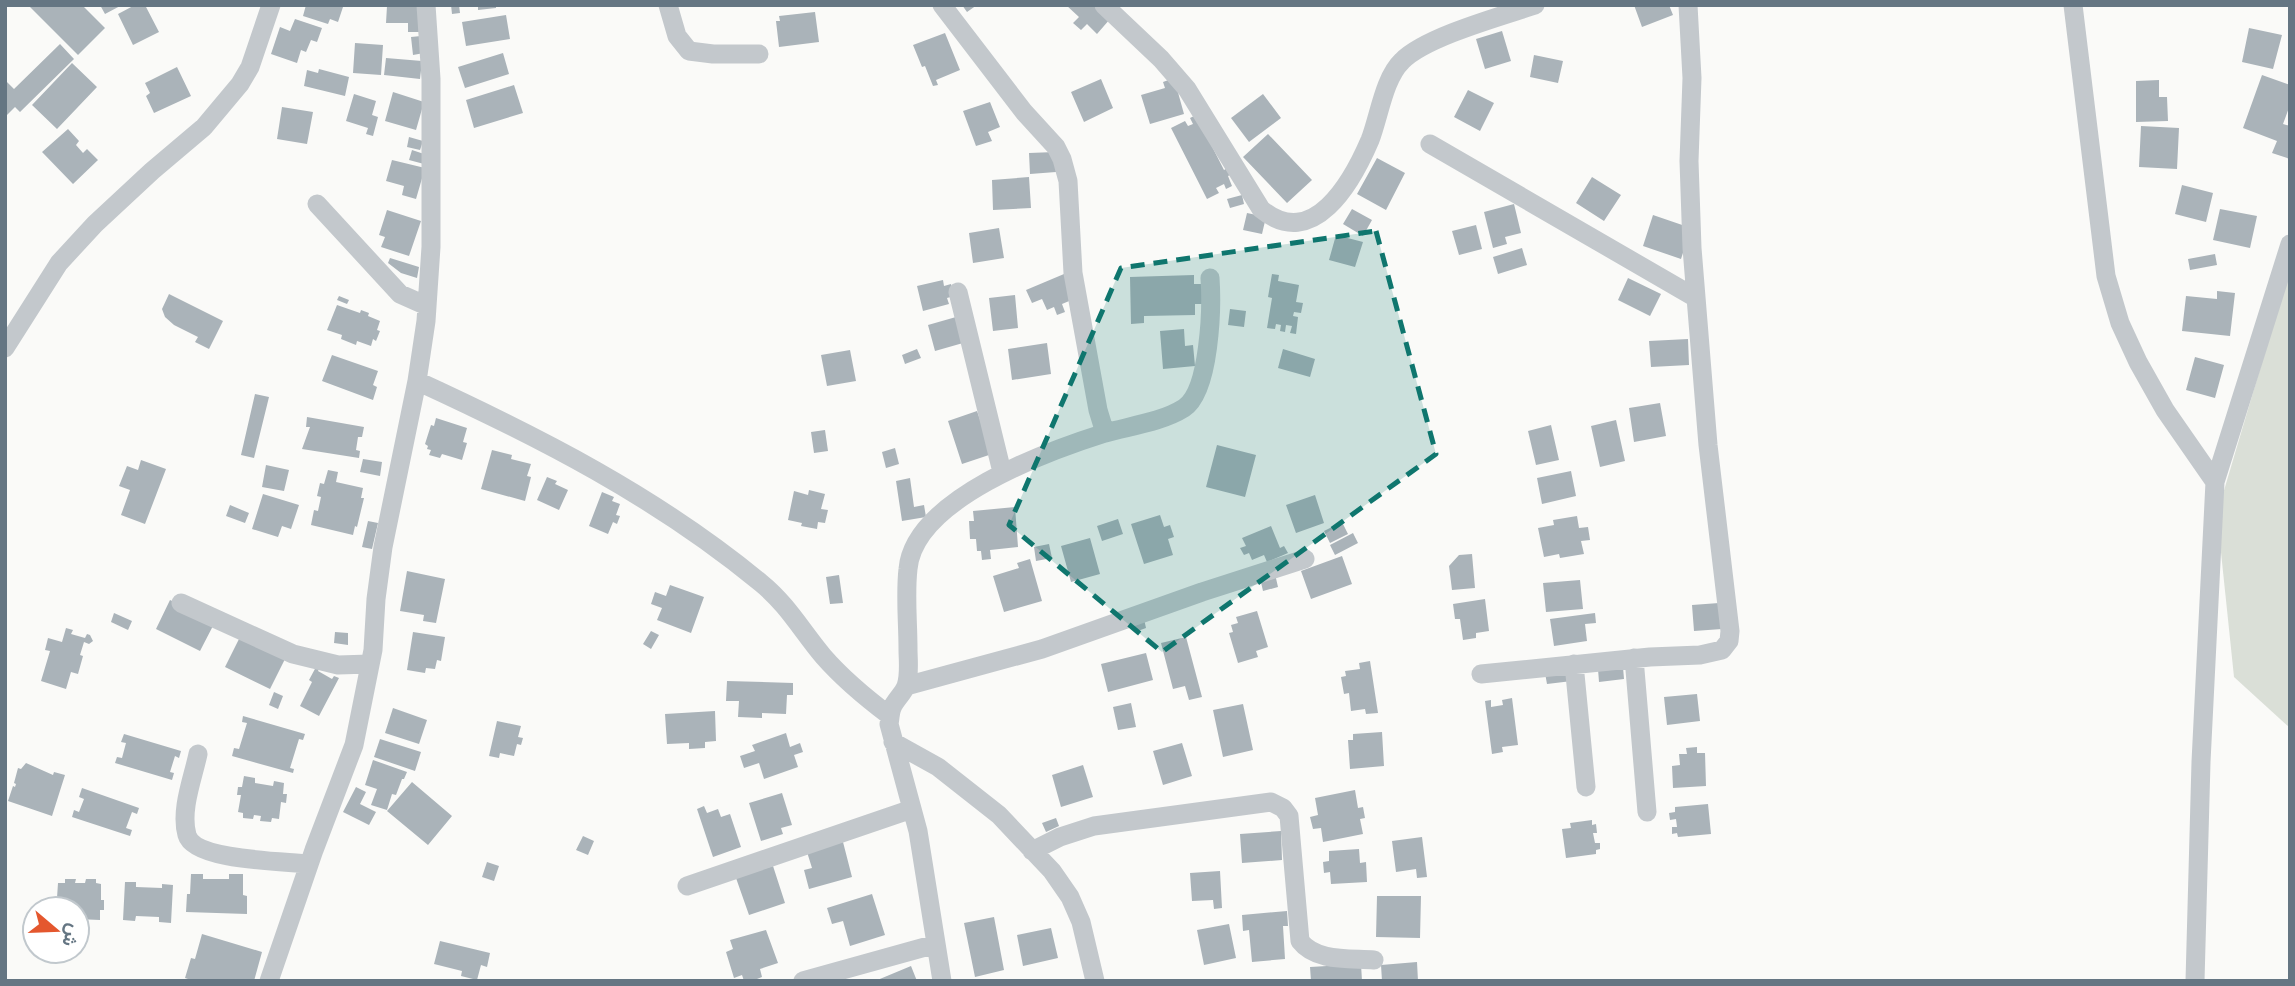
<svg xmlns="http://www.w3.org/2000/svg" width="2295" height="986" font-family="'Open Sans',Vazirmatn,sans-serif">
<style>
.green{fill:#dadfd7}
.building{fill:#aab3b9}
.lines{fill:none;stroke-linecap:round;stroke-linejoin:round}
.minor{stroke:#c3c8cc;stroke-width:19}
.marked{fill:#0f766e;fill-opacity:0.2;stroke:#0f766e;stroke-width:5;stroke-dasharray:14 9;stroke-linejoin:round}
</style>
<rect width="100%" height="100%" fill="#fafaf8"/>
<path class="green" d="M2290,268V728L2234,677L2217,514Z"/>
<path class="building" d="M28,5H82L105,28L78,55Z
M100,5H122L105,14Z
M135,5H145L159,32L133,45L118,14Z
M306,5H339L343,7L338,22L330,19L328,24L303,16Z
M451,5H459L460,13L452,14Z
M478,5H496V8L478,10Z
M962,5H977L967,12Z
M1066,5H1095L1110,19L1097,34L1087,24L1081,30L1073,23L1079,17Z
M1634,5H1669L1673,15L1642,27Z
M387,6L422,7L420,32H408V23H386Z
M815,12L819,42L779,47L776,21H780L779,16Z
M506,15L510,39L466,46L462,22Z
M295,19L322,28L317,42L311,40L306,52L301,50L297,63L271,54L280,27L290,31Z
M2249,28L2282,35L2273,69L2242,62Z
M1502,31L1511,61L1485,69L1476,39Z
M945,33L960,70L936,80L938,85L933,86L925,66L922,67L913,45Z
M421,36L424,53L413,55L411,37Z
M355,43L383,45L381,75L353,73Z
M60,44L74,59L20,112L15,107L7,115L5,80L14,89Z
M503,53L509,74L465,88L458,67Z
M1534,55L1563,61L1558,83L1530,77Z
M386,58L422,61L420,79L384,75Z
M72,63L97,87L57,129L32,105Z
M177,67L191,96L154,113L146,96L150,93L145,83Z
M319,69L349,77L345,96L304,86L307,70L318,73Z
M2262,75L2290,85V105L2283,124L2290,126V159L2272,153L2277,141L2243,128Z
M1174,78L1184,114L1150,124L1141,95L1165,88L1163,82Z
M1101,79L1113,108L1084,122L1071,92Z
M2159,80V97H2167L2168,121L2136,122V81Z
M514,85L523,113L474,128L466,100Z
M1468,90L1494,103L1480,131L1454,117Z
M393,92L424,102L416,130L385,121Z
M354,94L376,101L372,115L378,117L373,136L366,134L368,128L346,121Z
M1263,94L1281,118L1249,142L1231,118Z
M990,102L1000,127L988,132L992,141L976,146L963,111Z
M282,107L313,112L307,144L277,139Z
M1196,115L1224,170L1229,167L1232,174L1228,176L1232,186L1226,189L1224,184L1216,188L1219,193L1207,199L1171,128L1185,121L1188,126L1193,124L1190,118Z
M2141,126L2179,128L2177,169L2139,167Z
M68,129L79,141L76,145L83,153L87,149L98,160L73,184L42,152Z
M1268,134L1312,180L1287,203L1243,157Z
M409,137L423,141L420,150L407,147Z
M412,150L427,155L424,164L409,160Z
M1055,152L1056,172L1030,174L1029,153Z
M1377,158L1405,173L1386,210L1357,194Z
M392,160L425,168L416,199L402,195L404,186L386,181Z
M1029,177L1031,208L993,210L992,180Z
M1592,177L1621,195L1604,221L1576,203Z
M2182,185L2213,193L2206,222L2175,214Z
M1242,195L1244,204L1230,208L1227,199Z
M1514,204L1521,233L1505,237L1507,244L1493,248L1484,212Z
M1352,209L1372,220L1363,236L1343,224Z
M2220,209L2257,216L2250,248L2213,240Z
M387,210L421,221L409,256L381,247L385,237L379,235Z
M1247,213L1266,217L1262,234L1243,230Z
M1653,215L1691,228L1681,259L1643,246Z
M1476,225L1482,249L1459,255L1452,231Z
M999,228L1004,258L973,263L969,233Z
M1336,235L1363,242L1355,267L1329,260Z
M1522,248L1527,265L1498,274L1493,257Z
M2215,254L2217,265L2190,270L2188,259Z
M390,258L419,267L417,278L401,273L388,263Z
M1064,274L1074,299L1062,304L1065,312L1057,315L1054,307L1047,310L1042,299L1032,303L1026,290Z
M1272,274L1279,275L1278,281L1299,285L1296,302L1303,303L1301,313L1294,312L1293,316L1298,317L1296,334L1290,333L1292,326L1286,325L1285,332L1280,331L1281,325L1276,324L1275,329L1267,328L1272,298L1268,297Z
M1194,275V284H1203L1204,304H1195V315L1144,316V323L1131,324L1130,277Z
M1628,278L1661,294L1650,316L1618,300Z
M943,280L944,286L951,284L954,296L947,298L949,304L923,311L917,286Z
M2217,291L2235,293L2230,336L2182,331L2186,296L2217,299Z
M169,294L223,321L209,349L195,342L198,337L174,325L165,317L162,309Z
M1015,295L1018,328L993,331L989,298Z
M339,296L349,300L347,304L337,300Z
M337,305L360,313L361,310L369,313L368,316L380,321L377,330L380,331L376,341L373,339L371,346L357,341L356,345L341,339L342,335L327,330Z
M1230,309L1246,311L1244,327L1228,325Z
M956,317L963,343L935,351L928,325Z
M1184,329L1185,346L1193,345L1195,366L1163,369L1160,331Z
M1688,339L1689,365L1651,367L1649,341Z
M1047,343L1051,374L1012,380L1008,349Z
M917,349L921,358L905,364L902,355Z
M1283,349L1315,359L1310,377L1278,368Z
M850,350L856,381L827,386L821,355Z
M332,355L378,371L373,385L377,387L373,400L322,381Z
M2195,357L2224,365L2215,398L2186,390Z
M255,394L269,397L254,458L241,455Z
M1660,403L1666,436L1634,442L1629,408Z
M977,411L992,454L962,464L948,421Z
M307,417L364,427L362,437H358L356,450L360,451L359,458L302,449L310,427H306Z
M436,418L467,428L463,442L467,443L462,460L442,454L440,458L429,455L431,450L427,449L428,446L425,444L431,425L434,426Z
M1616,420L1625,461L1600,467L1591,426Z
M1551,425L1559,460L1536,465L1528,431Z
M825,430L828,451L814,453L811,432Z
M1217,445L1256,455L1245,497L1206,487Z
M895,448L899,464L886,468L882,452Z
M492,450L512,455L511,459L531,464L527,476L531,477L525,501L481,489Z
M363,459L382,462L380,476L360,472Z
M141,460L166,469L145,524L121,515L130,490L119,486L127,466L138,470Z
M266,465L289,470L284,491L262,487Z
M328,470L338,472L336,482L363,488L361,498H364L357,527L355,526L353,535L311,525L314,510L318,511L321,497L317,496L320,483L324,484Z
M1571,471L1576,496L1542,504L1537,478Z
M547,477L557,481L555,484L568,490L559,510L537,500Z
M910,478L914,507L924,505L926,517L902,521L896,481Z
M809,490L825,494L821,509L828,510L825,523L818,522L817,529L801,526L802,523L788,520L794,491L808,495Z
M602,492L614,497L612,501L620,504L616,515L620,516L617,524L613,522L608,534L589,526Z
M263,494L299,505L291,529L282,526L278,537L252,529Z
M1315,495L1324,523L1296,533L1286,505Z
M230,505L249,513L245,523L226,516Z
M1015,507L1018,547L990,550L991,559L982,560L981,551H977L976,539H970L969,521H974L973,511Z
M1160,515L1164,527L1170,525L1174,537L1168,539L1173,555L1144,564L1131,524Z
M1577,516L1579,528L1588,527L1590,540L1581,541L1584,554L1560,558L1559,554L1544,557L1538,528L1554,525L1553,520Z
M1118,519L1123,534L1102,541L1097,526Z
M368,521L378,523L372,549L362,547Z
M1342,522L1348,534L1330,543L1324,531Z
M1271,526L1280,548L1284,546L1288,553L1267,562L1264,555L1252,560L1249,553L1244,555L1240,548L1246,546L1242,538Z
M1353,533L1358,543L1335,555L1330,545Z
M1090,538L1100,574L1071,582L1061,546Z
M1049,544L1052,558L1036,561L1034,547Z
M1472,554L1475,588L1452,590L1449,566L1459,555Z
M1342,556L1352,584L1311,599L1301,571Z
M1030,559L1042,601L1004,612L993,576L1019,568L1017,563Z
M407,571L445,579L436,623L423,621L424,615L400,611Z
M1275,574L1278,587L1263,591L1260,578Z
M839,575L843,603L830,604L826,577Z
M1580,580L1583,609L1546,612L1543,583Z
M670,585L704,597L691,633L657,620L662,608L651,604L655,592L666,596Z
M1485,599L1489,631L1476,633V638L1463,640L1460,619H1455L1453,604Z
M170,600L215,622L200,651L156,629Z
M1719,603L1722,629L1694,631L1692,605Z
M1257,611L1268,647L1256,651L1258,657L1238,663L1229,633L1233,632L1231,625L1238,623L1236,617Z
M114,613L132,621L128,630L111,622Z
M1595,613L1596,623L1585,624L1587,641L1554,646L1550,619Z
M1144,619L1146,628L1135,632L1133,624Z
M66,628L73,630L71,634L85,638L87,634L90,635L93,641L89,644L84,642L80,655L83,656L78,674L71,672L66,689L41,681L50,651L45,650L48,638L62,642Z
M651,631L659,635L651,649L643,644Z
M335,632L348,633V645L334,643Z
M413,632L445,637L441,661L437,660L435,669L426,668L425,673L407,670Z
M241,635L286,657L270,689L225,667Z
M1186,637L1202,697L1189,700L1185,686L1173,689L1161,643Z
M1146,653L1153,680L1108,692L1101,664Z
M1370,661L1378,713L1366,714L1365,709L1351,711L1349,693L1344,694L1341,677L1346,676L1345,671L1360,669L1359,663Z
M316,667L319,669L318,671L332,679L334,676L339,678L319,716L300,706L312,682L309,680Z
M1623,667L1624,679L1599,682L1598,669Z
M1571,670L1572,681L1547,684L1545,673Z
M727,681L793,683V695H787L786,714L762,713V718L738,717L739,701H726Z
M274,692L283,696L278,709L269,705Z
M1697,694L1700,721L1667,725L1664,697Z
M1512,698L1518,745L1502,747L1503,752L1492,754L1485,701L1491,700V707L1503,705L1502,700Z
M1131,703L1136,727L1118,730L1113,707Z
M1243,704L1253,750L1223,757L1213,710Z
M393,708L427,720L419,744L385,733Z
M715,711L716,741L705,742V748L689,749V743L667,744L665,714Z
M243,716L305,734L303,740L299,739L290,768L294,769L293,773L232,756L234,748L239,749L247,723L242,722Z
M497,721L521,726L518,737L523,738L521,745L517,744L514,756L500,753L499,758L489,756Z
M1382,732L1384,766L1350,769L1348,740H1353V734Z
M786,733L790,747L800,743L803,752L794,755L798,767L764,779L759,763L744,768L740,756L755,751L752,745Z
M124,734L181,751L179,758L175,756L170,772L174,773L172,780L115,763L117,757L122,758L126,743L121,742Z
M380,739L421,752L415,771L374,757Z
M1182,743L1192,776L1163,785L1153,751Z
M1697,747V753H1705L1706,786L1673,788L1672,766L1680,765L1679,754H1687L1686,748Z
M373,760L407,772L404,779H402L396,795L392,794L387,810L371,805L377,789L365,785Z
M26,763L53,775L54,772L65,775L52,816L8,801L13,786L15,787L16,784L14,783L18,768L21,769Z
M1083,765L1093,797L1061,807L1052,775Z
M244,776L255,778V783L273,786L274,781L284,783L283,794H287L286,803L281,802L279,819L272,818L271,822L260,821L261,816L254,815L253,819L243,818V813L238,812L241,795H237L238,787H242Z
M412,782L452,816L428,845L387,811Z
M356,787L366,792L360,804L376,812L369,825L343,812Z
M82,788L139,808L137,814L132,812L126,828L132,830L130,836L72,817L74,810L79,812L84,799L79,797Z
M1355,790L1358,808L1363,807L1365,818L1360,819L1363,834L1323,842L1321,828L1313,829L1310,817L1318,815L1315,798Z
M782,793L792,825L781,828L783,834L761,841L749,803Z
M1708,804L1711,834L1678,837L1677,833L1672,834V827H1677L1676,819L1670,820L1669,813L1675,812V807Z
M704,806L707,813L718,809L721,817L730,814L741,847L713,857L697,809Z
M1056,818L1059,826L1046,832L1042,823Z
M1592,820V825L1596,824L1597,833H1593L1595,843H1600V849L1596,850V854L1566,858L1562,829L1571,828L1570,823Z
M1281,831L1282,860L1242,863L1240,834Z
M583,836L594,841L588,855L576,850Z
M1422,837L1427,877L1417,878L1416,869L1396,872L1392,841Z
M843,842L852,877L809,889L804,870L812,868L807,852Z
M1359,849L1360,863L1366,862L1367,882L1331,884L1330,872L1324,873L1323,862L1329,861V851Z
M487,862L499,866L494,881L482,877Z
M773,866L785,903L749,915L736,878Z
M1220,871L1222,908L1214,909L1213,900L1192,901L1190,873Z
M191,874H203V879H229V874H243V895L247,896V914L186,912L187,894H190Z
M65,879H76L75,883H85L86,879H96V883L101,884V900H104V910H100V920L77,919V909H53V898H57L58,883H65Z
M125,882H136V887L162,888V884L173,885L171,923L159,922V917L136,916L135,921L123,920Z
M872,894L885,935L850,946L843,921L832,924L827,908Z
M1377,896H1421L1420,938L1376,937Z
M1287,911L1288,926H1283L1285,959L1252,962L1249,930L1243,931L1242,915Z
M994,917L1004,970L975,977L964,923Z
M1229,924L1236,958L1204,965L1197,930Z
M1051,928L1058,958L1023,966L1017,935Z
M766,930L778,963L760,969L762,977L752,981H744L742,975L734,978L726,952L733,949L730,940Z
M202,934L262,952L254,981H194L185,978L191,958L195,959Z
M440,941L490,953L487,967L481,965L477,980L461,976L462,971L434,964Z
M1417,962L1418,981H1382L1381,965Z
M1361,964L1362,981H1311L1310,967Z
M911,966L917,981H875Z"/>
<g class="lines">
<path class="minor" d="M668,5L677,36L689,51L713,54H759
M1104,5L1161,59L1187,89L1261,209C1313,252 1352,182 1370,140C1379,117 1384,78 1402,61C1425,37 1502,16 1535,5
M2073,5L2106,276L2120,323L2138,362L2165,410L2215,482L2201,762L2195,981
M1430,144L1696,298
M317,204L400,294L427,306
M958,292L1002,472
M5,348L59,263L95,224L152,171L204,127L240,84L250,67L271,5
M417,381C539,437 657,497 761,583C787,604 802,631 823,656C843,679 866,698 890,716
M1105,433C1130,426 1162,422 1184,408C1210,391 1212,307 1210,278
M2215,482L2290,244
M181,603L293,654L338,665L370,664
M1634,658L1647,812
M1574,664L1586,787
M1481,674L1650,657L1700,655L1722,650L1729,641L1730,631L1708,445L1692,248L1689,161L1692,78L1688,5
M906,686L1042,649L1202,592L1305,559
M893,742L938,767L999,815L1052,871L1070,897L1081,922L1095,981
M198,754C193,778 180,810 187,835C194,861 284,861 309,864
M1032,851L1060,837L1094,826L1271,802L1283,808L1289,816L1300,941C1316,962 1350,958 1374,960
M687,886L912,809
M269,981L314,850L354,745L373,650L376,599L383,547L417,381L426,321L431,247V79L426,5
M803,981L936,944
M942,981L918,831L889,724C890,719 890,713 892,708C895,700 903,694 906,686C910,675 908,660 908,649C908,622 905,595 908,569C914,499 1048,451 1105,433L1098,410L1073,273L1068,181L1062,159L1056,147L1024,112L942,5"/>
</g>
<path class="marked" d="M1376,231L1436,454L1162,652L1009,525L1121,268Z"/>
<rect width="2295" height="986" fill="none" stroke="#657683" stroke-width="14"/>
<g transform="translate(56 930) rotate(109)"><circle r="33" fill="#ffffff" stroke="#c1c8cd" stroke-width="2"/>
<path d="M0-5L12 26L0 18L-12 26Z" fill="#e4572e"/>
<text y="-10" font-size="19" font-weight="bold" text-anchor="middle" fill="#657683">ش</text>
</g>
</svg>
